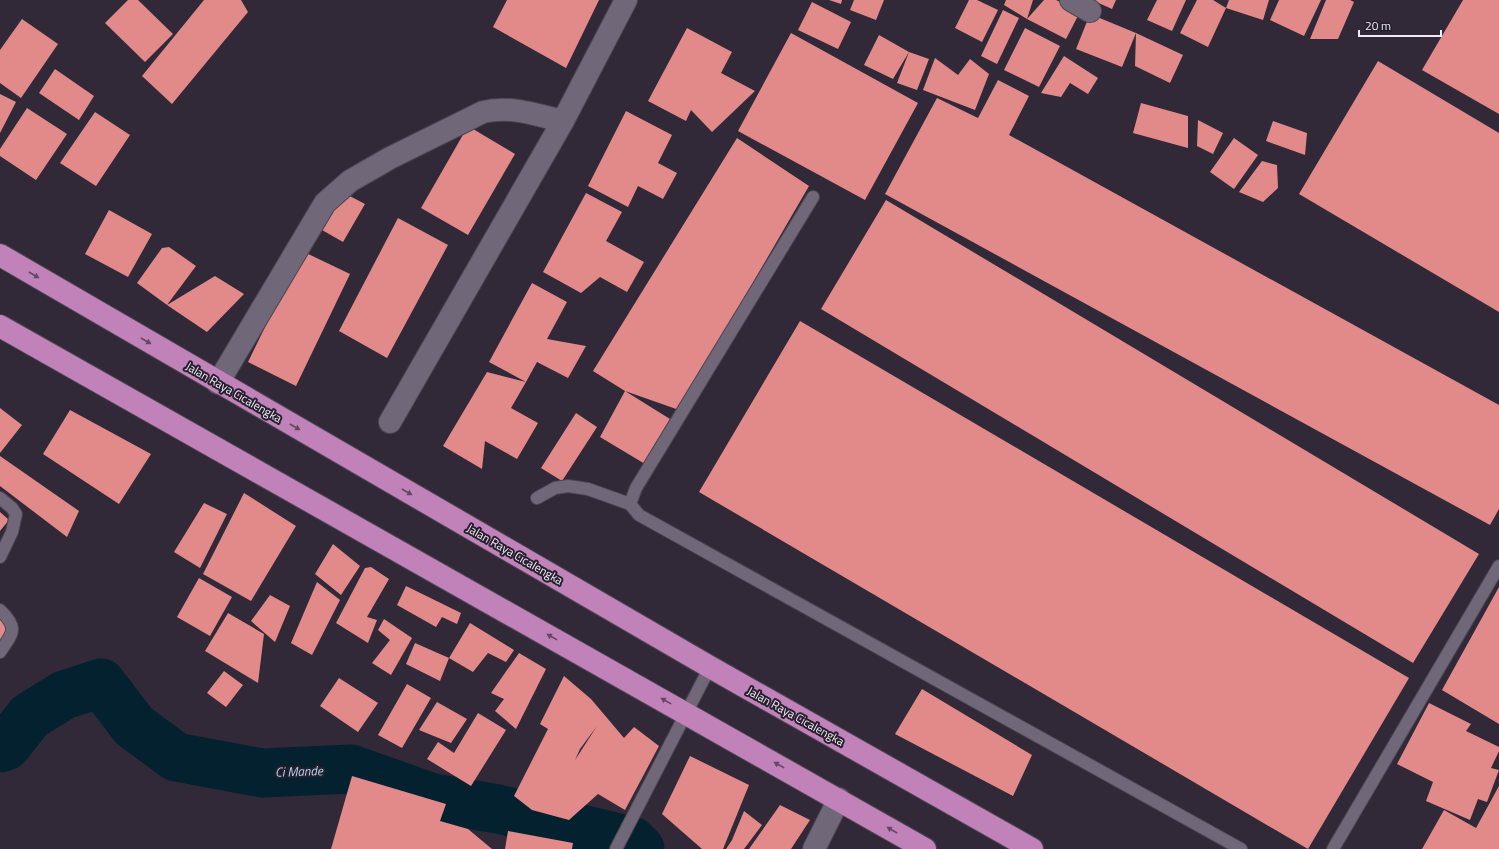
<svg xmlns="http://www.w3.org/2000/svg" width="1499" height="849" font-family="'Titillium Web',sans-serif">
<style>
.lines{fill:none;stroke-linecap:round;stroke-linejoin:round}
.river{stroke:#04212f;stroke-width:49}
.building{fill:#e28a89;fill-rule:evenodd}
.lane-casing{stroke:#4d4552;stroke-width:14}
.street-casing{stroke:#4d4552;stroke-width:24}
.highway-casing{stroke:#4d4552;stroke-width:24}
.lane{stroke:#706879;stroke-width:12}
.street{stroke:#706879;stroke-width:22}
.highway{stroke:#c082b8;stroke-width:22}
.oneway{fill:#644765}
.labels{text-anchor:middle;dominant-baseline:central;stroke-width:4;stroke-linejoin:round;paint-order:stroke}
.street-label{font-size:12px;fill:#f0ebf5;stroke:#271f2e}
.water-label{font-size:13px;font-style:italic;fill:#aed9f1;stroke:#271f2e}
</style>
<rect width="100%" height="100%" fill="#312938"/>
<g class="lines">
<path class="river" d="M0,748L6,746L30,716L64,695L101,683L134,726L176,757L262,773L351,769L433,798L498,809L632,841L640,849"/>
</g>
<path class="building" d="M128,0H138L173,34L145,62L105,23Z
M204,0H241L248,12L172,104L142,76Z
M507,0H599L566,68L493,27Z
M829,0H842L841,4Z
M854,0H884L876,20L850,10Z
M969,0H977L998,10L982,42L955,28Z
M1006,0H1033L1027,19L1044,0H1056L1080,12L1066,39L1027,19L1004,5Z
M1092,0H1116L1112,9Z
M1157,0H1186L1172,31L1147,20Z
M1197,0H1213L1226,8L1208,47L1180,33Z
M1229,0H1269L1263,20L1226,8Z
M1279,0H1321L1304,36L1270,20Z
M1326,0H1350L1354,2L1338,39H1310Z
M1463,0H1499V114L1422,70Z
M812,2L851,22L838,49L798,30Z
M1003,10L1019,18L997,64L981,56Z
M1090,14L1136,33L1183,55L1170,83L1135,66L1136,33L1122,67L1076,49Z
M22,19L58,44L21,98L0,83V50Z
M687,28L732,52L721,73L755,91L712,132L691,110L686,121L648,101Z
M1025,28L1060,46L1039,87L1004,70Z
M791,33L918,103L865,200L738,131Z
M879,35L909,52L893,79L864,65Z
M909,52L929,59L917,90L897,83Z
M1064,56L1098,78L1088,94L1070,83L1061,97L1041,93Z
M935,58L958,75L970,59L989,74L975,110L923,90Z
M1378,61L1499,133V312L1299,194Z
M55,69L94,96L79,120L39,93Z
M998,80L1029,96L1009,135L1499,405V509L1490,525L885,194L937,98L978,118Z
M0,94L16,102L0,133Z
M1141,103L1188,116V148L1133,133Z
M27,108L67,134L36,180L0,156V149Z
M626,111L672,135L658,163L677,173L663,199L638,186L628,207L588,186Z
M95,112L130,135L96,186L60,163Z
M1198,120L1223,133L1213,154L1197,146Z
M1273,121L1307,133L1305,155L1266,141Z
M468,126L515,154L468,235L421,208Z
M737,138L809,186L679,410L625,391L593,371Z
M1234,138L1258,155L1234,189L1210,172Z
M1262,161L1277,165L1278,188L1263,202L1239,192Z
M344,193L365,204L343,242L322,230Z
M586,193L622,212L606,241L644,262L627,292L600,277L581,293L543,272Z
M886,200L1479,554L1413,663L821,309Z
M109,210L152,234L128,277L85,254Z
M398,218L448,245L387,358L339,331Z
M169,247L196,266L167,305L137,283L162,248Z
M302,251L350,274L296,386L248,362Z
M215,276L244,294L207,332L167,305Z
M532,283L567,302L547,339L586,346L568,378L537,362L526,382L511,408L538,423L517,459L485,441L482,469L443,446L487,372L526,382L489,362Z
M800,321L1409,678L1308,849L699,492Z
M625,391L670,419L645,464L600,437Z
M0,408L22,425L0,453Z
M70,410L151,454L119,504L43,454Z
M576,413L597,427L562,481L541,468Z
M0,456L79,511L67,537L0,486Z
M244,493L296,526L251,601L203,574Z
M204,503L227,514L200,568L174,552Z
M0,512L9,520L0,531Z
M333,544L360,566L341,595L315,574Z
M371,567L389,579L367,617L377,620L368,643L336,623L365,568Z
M199,578L232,597L210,636L177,617Z
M317,582L340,600L312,655L291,643Z
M406,586L461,613L457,624L442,617L436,627L397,605Z
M1499,587V724L1442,690Z
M270,595L290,606L275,642L251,621Z
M228,613L264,634L258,683L205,651Z
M0,619L11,627L0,644Z
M384,619L412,638L391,675L372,663L390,640L378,630Z
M470,623L514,650L506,662L488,653L473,672L449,658L440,681L406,664L415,643L449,658Z
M519,653L546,669L516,729L495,711L504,699L491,693Z
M224,671L243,685L226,707L207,693Z
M564,676L591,699L624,738L634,727L659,746L625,810L598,794L569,820L532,810L514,796L548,729L540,724ZM597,726L575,760L580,749Z
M339,678L378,703L358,732L320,706Z
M407,684L431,698L402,748L378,735Z
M922,689L1032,755L1013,796L895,734Z
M437,702L467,719L451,743L419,730Z
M1429,703L1471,724L1466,731L1499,747V751L1491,768L1499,770L1487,802L1478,799L1470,820L1426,801L1433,782L1397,764Z
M478,713L506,730L471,786L427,759L438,742L454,753Z
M690,756L749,785L723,849H702L662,814Z
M352,776L446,804L440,821L468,829L492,849H331Z
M1499,786V849H1422L1444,810L1476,828Z
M780,805L810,820L791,849H749Z
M744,811L762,825L744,849H726L732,840Z
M508,831L573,843L572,849H505Z"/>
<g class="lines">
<g class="lane-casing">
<path id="lane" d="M0,498L12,508L16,514L12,532L0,557
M537,498L555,488L568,486L588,489L630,504L639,515L1241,849
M630,504L636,488L813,197
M0,610C19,628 13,633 0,652
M616,849L710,667
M1333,849L1499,566"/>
</g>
<g class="street-casing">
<path id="street" d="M1071,0L1090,11
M218,383L325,203L350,181L390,158L483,112C509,105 536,115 563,121
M390,422L563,121L626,0
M814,849L839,799"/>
</g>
<g class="highway-casing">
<path id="highway" d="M0,255L710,667L1032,849
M0,326L925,849"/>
</g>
<use href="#lane" class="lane"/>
<use href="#street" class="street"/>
<use href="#highway" class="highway"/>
</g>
<defs><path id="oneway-solid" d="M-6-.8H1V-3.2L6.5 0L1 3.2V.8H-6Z"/></defs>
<g class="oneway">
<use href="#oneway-solid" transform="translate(34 275) rotate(30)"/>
<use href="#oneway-solid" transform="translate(146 341) rotate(30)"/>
<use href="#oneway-solid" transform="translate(295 427) rotate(30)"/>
<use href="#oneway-solid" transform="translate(407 492) rotate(30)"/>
<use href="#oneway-solid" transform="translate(552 637) rotate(-151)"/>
<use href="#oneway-solid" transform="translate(666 701) rotate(-151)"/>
<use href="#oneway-solid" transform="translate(779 765) rotate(-151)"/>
<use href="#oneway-solid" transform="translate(892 830) rotate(-150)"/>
</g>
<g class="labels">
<g class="street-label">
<text transform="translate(234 392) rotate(30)">Jalan Raya Cicalengka</text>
<text transform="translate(515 554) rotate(30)">Jalan Raya Cicalengka</text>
<text transform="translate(796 716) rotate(29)">Jalan Raya Cicalengka</text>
</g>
<g class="water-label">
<text transform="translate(299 771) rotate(-2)">Ci Mande</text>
</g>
</g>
<path d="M1359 30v6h82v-6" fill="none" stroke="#f0ebf5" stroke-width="2"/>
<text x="1365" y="30" font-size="12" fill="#f0ebf5" stroke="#271f2e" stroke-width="3" paint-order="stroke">20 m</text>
</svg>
